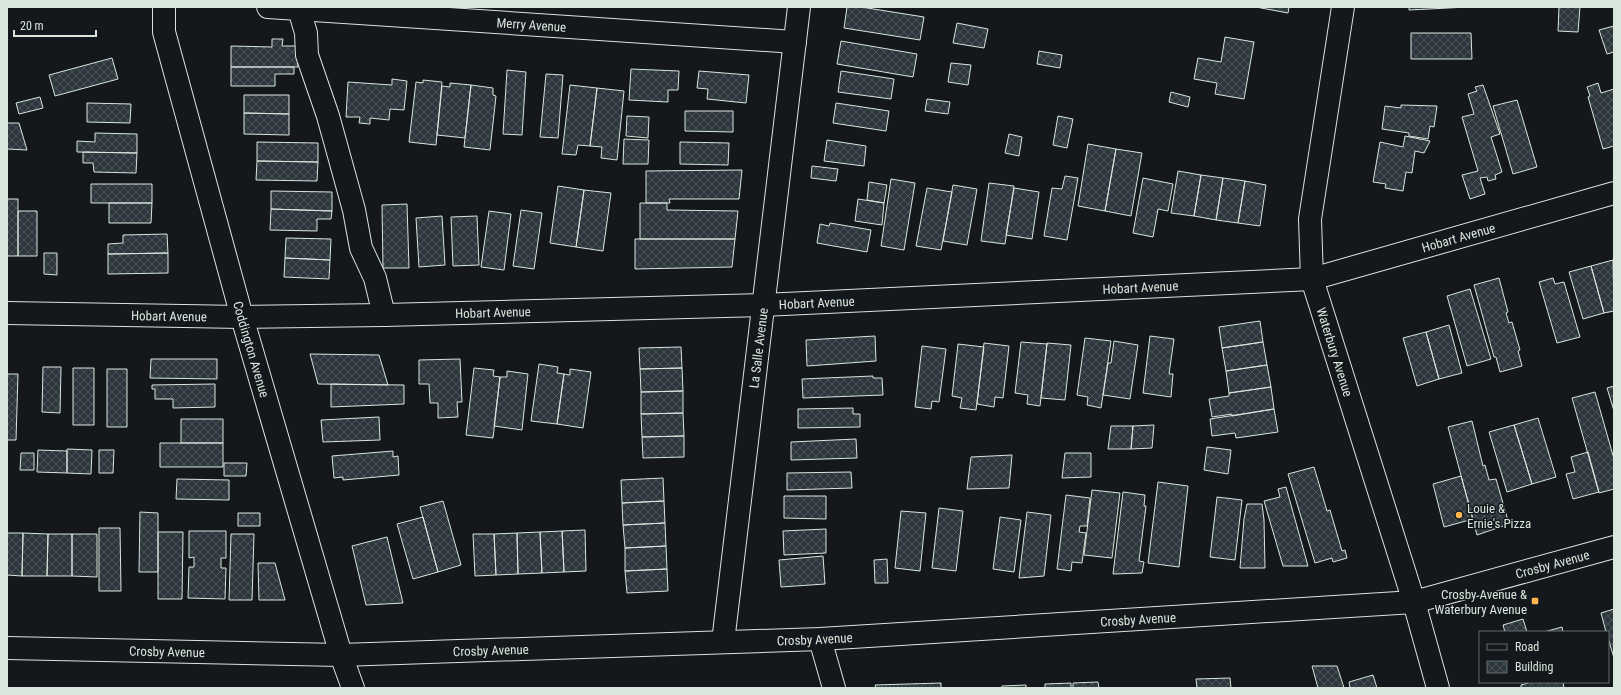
<svg xmlns="http://www.w3.org/2000/svg" width="1621" height="695" font-family="'Roboto Condensed',sans-serif">
<style>
.building{fill:url(#building-cross-hatch);stroke:#d8e6dc}
.lines{fill:none;stroke-linecap:round;stroke-linejoin:round}
.minor-casing{stroke:#d8e6dc;stroke-width:24}
.minor{stroke:#14181c;stroke-width:22}
.poi-dot{fill:#ffb74d;stroke:#14181c;stroke-width:1.5}
.labels{text-anchor:middle;dominant-baseline:central;stroke-width:3;stroke-linejoin:round;paint-order:stroke}
.street-label{font-size:13px;fill:#d8e6dc;stroke:#14181c}
.poi-label{font-size:13px;fill:#d8e6dc;stroke:#14181c;text-anchor:start}
</style>
<defs>
<pattern id="building-cross-hatch" width="8" height="8" patternUnits="userSpaceOnUse"><rect width="8" height="8" fill="#2c363c"/><path d="M0 0l8 8M0 8l8-8" fill="none" stroke="#4a5358"/></pattern>
</defs>
<rect width="100%" height="100%" fill="#14181c"/>
<path class="building" d="M847,7H861L924,17L920,40L844,28Z
M1256,7H1289L1288,13Z
M1409,7H1468L1409,10Z
M1559,7H1580L1578,32L1558,31Z
M957,23L988,29L984,48L953,43Z
M1614,26V52L1607,54L1599,30Z
M1411,33H1471L1472,59H1411Z
M1225,37L1254,42L1244,99L1215,94L1217,83L1194,79L1198,58L1221,62Z
M272,39H283L282,46H298V67H231V46L272,47Z
M841,41L917,54L913,77L837,64Z
M1039,51L1062,55L1060,68L1037,64Z
M112,58L118,79L55,96L49,75Z
M951,63L971,65L968,85L948,82Z
M231,67H294V74H275V86H231Z
M631,69L679,71L678,90H668V102L629,100Z
M507,70L526,72L522,135L503,134Z
M699,71L749,75L746,103L707,99L708,89L697,88Z
M841,71L894,79L891,99L838,92Z
M546,74L563,75L558,138L540,137Z
M392,79L407,81L404,110L390,109L389,120L370,118V124L359,123L360,117H346L348,82L392,85Z
M423,80L442,82L436,145L409,142L416,82L423,83Z
M450,83L471,85L465,138L437,135L442,86L450,87Z
M1598,83L1601,93L1614,89V146L1603,149L1588,97L1590,96L1587,87Z
M471,85L493,88V95L496,96L490,150L464,147Z
M570,85L597,88L590,146L578,145L576,155L562,154Z
M1483,85L1500,134L1491,137L1502,172L1495,175L1496,179L1488,181L1487,177L1480,178L1485,194L1470,199L1462,175L1478,171L1462,117L1474,114L1468,94L1477,91L1475,87Z
M597,88L624,91L617,160L601,158L602,147L590,146Z
M1171,92L1190,97L1188,107L1169,102Z
M244,95H289V114L244,113Z
M40,97L43,108L19,114L16,103Z
M927,99L950,102L948,114L925,111Z
M1517,100L1537,167L1513,174L1493,106Z
M87,103L131,104L130,123L87,122Z
M836,103L889,111L886,131L833,123Z
M1401,105L1437,106L1434,127L1430,126L1428,139L1409,136V133L1382,129L1385,106L1401,108Z
M685,111H733V132L685,131Z
M244,113L289,114V135L244,134Z
M627,116L649,117L648,138L626,136Z
M1058,116L1073,119L1067,148L1053,145Z
M7,123H19L27,150L7,149Z
M95,133L137,134V153L77,152V141L95,142Z
M1009,134L1022,137L1019,156L1005,153Z
M1405,136L1430,141L1424,153L1415,151L1412,173L1406,172L1403,191L1385,188L1386,184L1373,182L1380,142L1403,147Z
M624,139L649,140L648,164H623Z
M827,140L866,146L864,166L824,161Z
M257,142L318,143V162L257,161Z
M680,142L729,143L728,165L680,164Z
M1088,144L1116,149L1105,211L1078,206Z
M1116,149L1142,153L1131,216L1105,211Z
M83,152L137,153L136,173L94,172L93,163H83Z
M257,161L318,162L317,181L256,180Z
M812,166L838,169L836,181L811,178Z
M742,170L739,199H669L670,203H646V171Z
M1178,171L1201,175L1194,216L1171,213Z
M1201,175L1223,178L1216,220L1194,216Z
M1065,176L1078,178L1067,240L1044,236L1052,188L1062,189Z
M1143,178L1173,184L1168,211L1158,209L1153,237L1133,233Z
M1223,178L1245,181L1238,223L1216,220Z
M891,179L915,183L904,250L881,246Z
M1245,181L1266,185L1260,226L1238,223Z
M869,182L887,185L884,203L867,200Z
M989,183L1014,186L1005,244L981,241Z
M91,184H152V203H91Z
M953,185L977,189L967,245L943,241Z
M558,186L584,190L576,247L550,243Z
M927,188L952,192L941,250L916,246Z
M1014,188L1039,192L1032,239L1006,235Z
M584,190L611,193L603,251L576,247Z
M271,191L332,192V211L271,209Z
M7,199H18V256H7Z
M858,199L884,203L882,225L855,221Z
M109,203H152L151,223H109Z
M640,203H667V210L738,211L735,239H640Z
M407,204L409,268H383L382,205Z
M271,209L332,211L331,219H317V231L270,230Z
M521,210L542,213L534,269L513,266Z
M18,211H37V256H18Z
M489,211L511,214L504,270L481,267Z
M442,216L445,265L419,267L416,218Z
M477,216L479,265L453,266L451,217Z
M830,223L871,230L867,252L817,243L820,224L829,226Z
M167,234L168,253L108,254V244L123,243V235Z
M286,238L331,239L330,260L285,258Z
M635,239H735L732,267L635,269Z
M44,253H57V275L44,274Z
M168,253V273L108,274V254Z
M285,258L330,260L329,279L284,277Z
M1613,260L1614,311L1604,313L1591,266Z
M1591,266L1604,313L1583,319L1569,272Z
M1499,278L1508,312L1506,313L1509,323L1512,322L1520,350L1518,351L1522,366L1500,372L1496,357H1494L1474,285Z
M1553,278L1555,284L1564,282L1580,337L1557,343L1539,282Z
M1470,289L1491,359L1467,366L1447,296Z
M1260,321L1263,342L1222,348L1219,327Z
M1449,325L1462,373L1439,379L1426,332Z
M1426,332L1439,379L1417,386L1403,338Z
M875,336L876,361L807,366L806,340Z
M1150,336L1174,339L1169,374H1173L1171,397L1143,393Z
M1085,338L1111,341L1101,408L1087,405L1088,397L1077,395Z
M1114,341L1138,345L1130,399L1103,395L1108,363H1111Z
M1021,342L1047,344L1040,406L1027,404L1028,395L1015,393Z
M1263,342L1267,365L1226,371L1222,348Z
M984,343L1009,346L1003,398L995,397L994,407L977,404Z
M1047,343L1071,345L1065,400L1041,398Z
M958,344L984,347L976,410L960,408L962,398L952,396Z
M922,346L946,349L939,402L932,401L931,409L915,407Z
M681,347L682,368L640,369L639,348Z
M310,354L379,355L388,385L318,384Z
M151,359H217V379L150,378Z
M460,359L462,402H457L458,417L438,418V403H430L429,384H419V360Z
M539,364L558,367L557,373L564,374L557,424L531,421Z
M1267,365L1271,387L1229,393L1226,371Z
M43,367H61L60,413L42,412Z
M73,368H94V425H73Z
M474,368L494,370L493,376L500,377L493,438L466,435Z
M682,368L683,391L641,392L640,369Z
M107,369H127V427H107Z
M570,369L591,372L583,428L557,424L564,374L570,375Z
M507,371L528,374L522,430L494,426L500,377H507Z
M7,374H18L16,440H7Z
M873,376V378H882L883,395L803,398L802,379Z
M215,384V407L173,408V399H155V389H152V385Z
M331,384L404,385V404L331,407Z
M1614,386V411L1607,388Z
M1271,387L1274,409L1232,416V414L1212,417L1209,399L1229,396V393Z
M683,391V413L641,414V392Z
M1595,392L1614,459V489L1599,493L1572,398Z
M853,408V414H860V427L798,428V409Z
M1274,409L1278,432L1236,438L1235,433L1212,436L1210,419Z
M683,413L684,436L642,437L641,414Z
M379,417L380,440L323,442L321,420Z
M1538,418L1556,477L1532,484L1514,425Z
M181,419H223V443H181Z
M1472,421L1483,466L1485,465L1489,480L1496,479L1509,524L1477,535L1448,427Z
M1154,425L1152,448L1131,449L1133,426Z
M1514,425L1532,484L1507,492L1489,432Z
M1111,426H1133L1131,449H1108Z
M684,436V457L643,458L642,437Z
M856,439L857,458L791,460V442Z
M160,443H223V467H160Z
M1207,447L1231,450L1228,474L1204,470Z
M67,449L92,450L91,474L67,473Z
M38,450L67,451V473L37,472Z
M99,450H114L113,473H99Z
M393,451V457L398,456L399,475L343,480V477L334,478L332,456Z
M1588,452L1599,492L1573,499L1566,474L1575,472L1571,457Z
M21,453H34V470H20Z
M1065,453H1091V477L1062,478Z
M1012,455L1009,488L967,489L971,457Z
M224,463H247L246,476H224Z
M1314,467L1327,511L1330,510L1342,551L1345,550L1347,558L1333,562L1332,558L1315,563L1288,474Z
M851,472L852,488L787,490V473Z
M1461,476L1473,519L1444,527L1433,484Z
M663,478L664,501L622,503L621,480Z
M177,479L229,480V500L176,499Z
M1158,482L1188,486L1179,567L1148,563Z
M1286,487L1308,566H1283L1264,501L1280,497L1278,489Z
M1092,490L1120,493L1112,558L1084,555Z
M1123,492L1145,495L1144,506H1146L1139,561L1144,562L1142,573L1113,574Z
M1066,495L1090,498L1087,526H1080L1079,532L1086,533L1082,563L1072,562L1071,571L1057,569Z
M784,496H826V519L784,518Z
M1217,497L1242,500L1235,560L1210,557Z
M443,501L461,565L438,572L420,507Z
M664,501L665,523L623,525L622,503Z
M1247,504H1262L1264,520L1265,568H1240L1244,519Z
M939,508L963,511L956,571L932,568Z
M901,511L926,513L920,571L895,568Z
M140,512L158,513V572H139Z
M1027,512L1051,515L1044,576L1019,578Z
M238,513H260V526H238Z
M423,517L438,572L413,579L397,524Z
M1000,517L1021,520L1014,572L993,569Z
M665,523L666,546L625,548L623,525Z
M99,528H120L121,591H99Z
M826,529V553L784,555L783,531Z
M585,530L586,571L564,572L562,531Z
M189,531H226V558H221V568H226L225,599L188,598L189,567H194V557L189,558Z
M562,531L564,572L542,573L540,532Z
M158,532H183L182,599H158Z
M540,532L542,573L518,574L517,533Z
M7,533H23L22,576L7,575Z
M23,533L48,534L47,576H22Z
M517,533L518,574L496,575L494,534Z
M48,534H72V576H47Z
M72,534H97V577L72,576Z
M231,534H254L252,600H229Z
M473,534H494L496,575L475,576Z
M387,537L403,603L366,605L352,546Z
M666,546L667,569L625,571V548Z
M823,556L825,584L781,587L779,560Z
M887,559L888,583H875L874,560Z
M258,563H275L285,600H259Z
M667,569L668,591L627,593L625,571Z
M1614,609V658L1608,638V632H1606L1601,613Z
M1523,619L1527,632H1505L1503,625Z
M1562,627L1563,632H1544Z
M1312,666H1337L1344,688H1318Z
M1373,675L1377,688H1350L1349,682Z
M1230,678L1231,688H1197L1196,679Z
M1098,682L1099,688H1073V683Z
M1532,682H1563L1564,688H1521V685Z
M941,683V688H876L875,685Z
M1071,683V688H1045V684Z
M1026,685V688H1002V686Z"/>
<g class="lines">
<g class="minor-casing">
<g id="minor">
<path id="s1" d="M164,7V32L242,317L341,655L353,688"/>
<path id="s2" d="M268,7L795,42"/>
<path id="s3" d="M1343,7L1310,219L1312,279L1414,602L1438,688"/>
<path d="M299,9L306,33L307,55L328,116L354,210L361,248L375,278L384,315"/>
<path id="s4" d="M7,313L242,317L384,315L763,305L1312,279L1614,193"/>
<path d="M820,639L834,688"/>
<path id="s5" d="M723,642L799,7"/>
<path id="s6" d="M7,648L341,655L820,639L1414,602L1614,547"/>
</g>
</g>
<use href="#minor" class="minor"/>
</g>
<g class="poi-dot">
<circle cx="1459" cy="515" r="4"/>
<rect x="1531" y="597" width="8" height="8" rx="2"/>
</g>
<g class="labels">
<g class="street-label">
<text stroke="none"><textPath href="#s2" startOffset="264">Merry Avenue</textPath></text>
<text stroke="none"><textPath href="#s4" startOffset="1458">Hobart Avenue</textPath></text>
<text stroke="none"><textPath href="#s4" startOffset="1134">Hobart Avenue</textPath></text>
<text stroke="none"><textPath href="#s4" startOffset="810">Hobart Avenue</textPath></text>
<text stroke="none"><textPath href="#s4" startOffset="486">Hobart Avenue</textPath></text>
<text stroke="none"><textPath href="#s4" startOffset="162">Hobart Avenue</textPath></text>
<text stroke="none"><textPath href="#s1" startOffset="354">Coddington Avenue</textPath></text>
<text stroke="none"><textPath href="#s5" startOffset="296">La Salle Avenue</textPath></text>
<text stroke="none"><textPath href="#s3" startOffset="351">Waterbury Avenue</textPath></text>
<text stroke="none"><textPath href="#s6" startOffset="1552">Crosby Avenue</textPath></text>
<text stroke="none"><textPath href="#s6" startOffset="1132">Crosby Avenue</textPath></text>
<text stroke="none"><textPath href="#s6" startOffset="808">Crosby Avenue</textPath></text>
<text stroke="none"><textPath href="#s6" startOffset="484">Crosby Avenue</textPath></text>
<text stroke="none"><textPath href="#s6" startOffset="160">Crosby Avenue</textPath></text>
</g>
<g class="poi-label">
<text x="1467" y="508">Louie &amp;<tspan x="1467" dy="15">Ernie's Pizza</tspan></text>
<text x="1527" y="594" text-anchor="end">Crosby Avenue &amp;<tspan x="1527" dy="15">Waterbury Avenue</tspan></text>
</g>
</g>
<rect width="1621" height="695" fill="none" stroke="#d8e6dc" stroke-width="16"/>
<rect x="1479" y="631" width="130" height="52" fill="#14181c" stroke="#626a69"/>
<rect x="1487" y="644" width="20" height="6" fill="#14181c" stroke="#626a69"/>
<text x="1515" y="651" font-size="12" fill="#d8e6dc">Road</text>
<rect x="1487" y="661" width="20" height="12" fill="url(#building-cross-hatch)" stroke="#626a69"/>
<text x="1515" y="671" font-size="12" fill="#d8e6dc">Building</text>
<path d="M14 30v6h82v-6" fill="none" stroke="#d8e6dc" stroke-width="2"/>
<text x="20" y="30" font-size="12" fill="#d8e6dc" stroke="#14181c" stroke-width="3" paint-order="stroke">20 m</text>
</svg>
